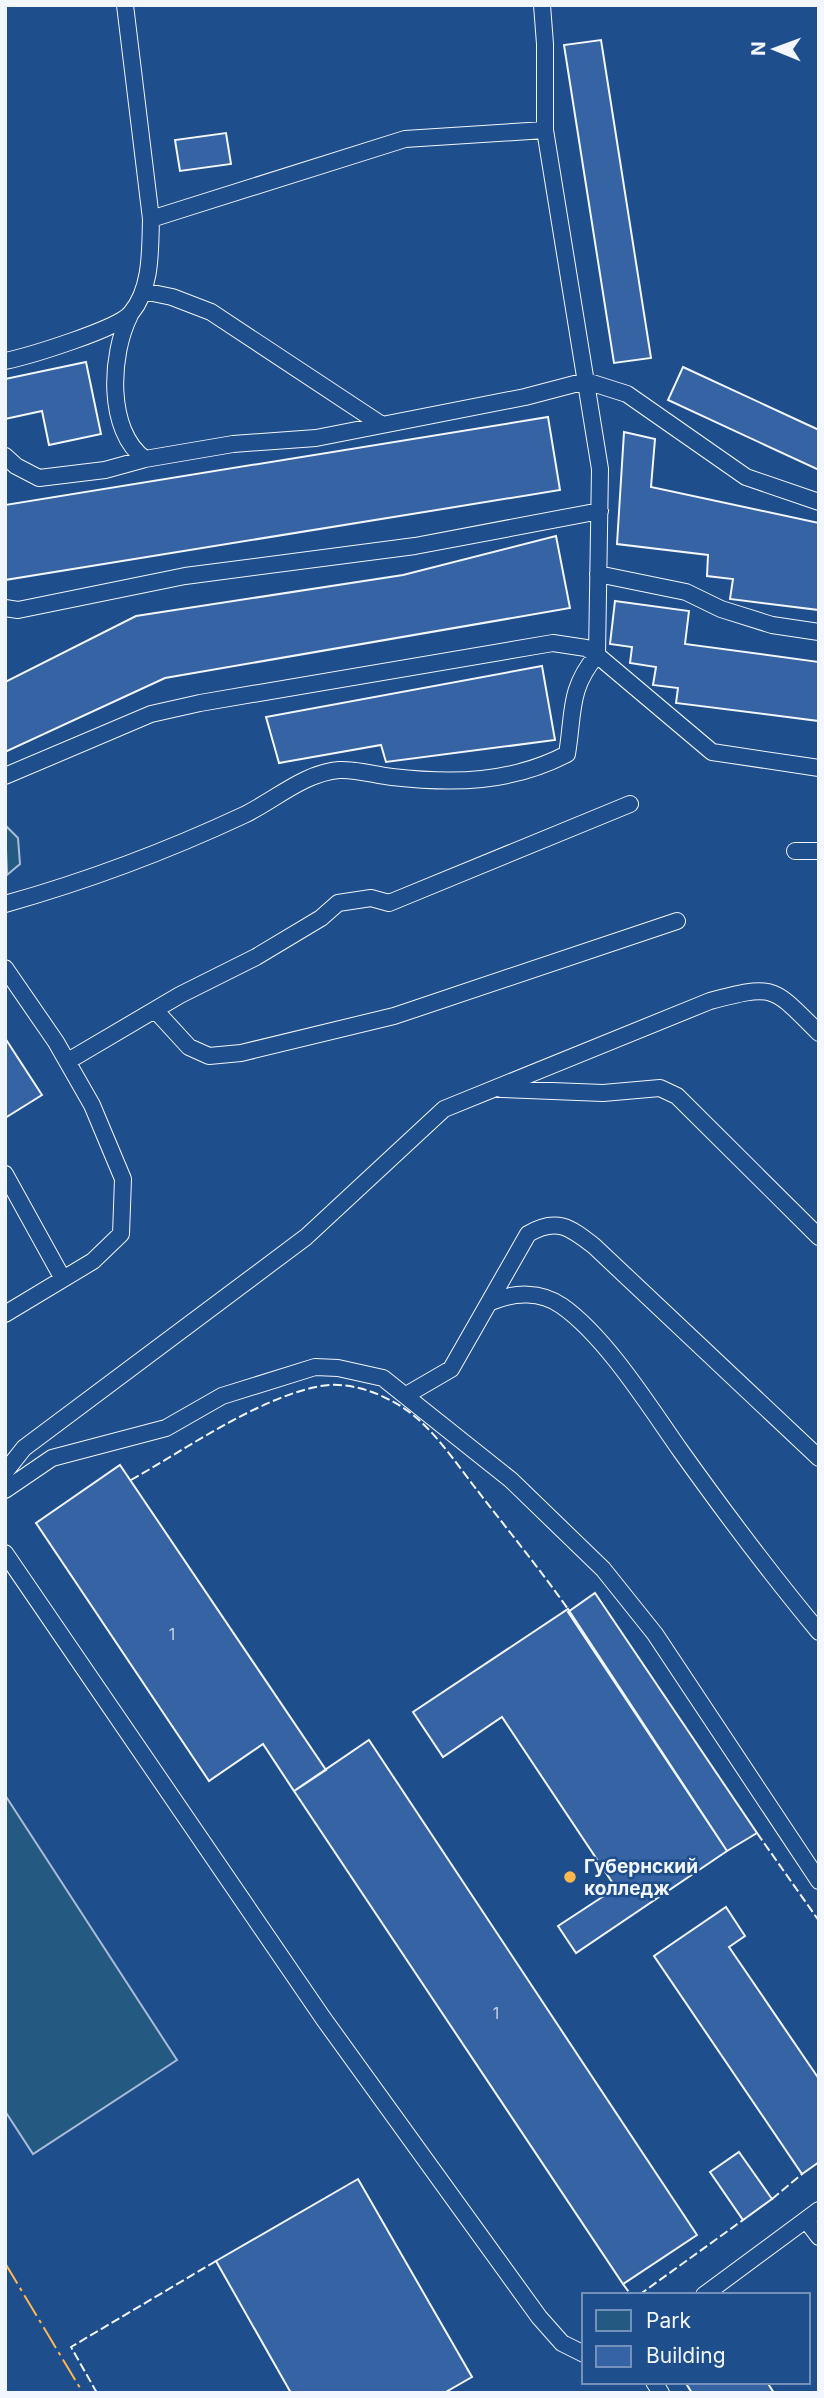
<svg xmlns="http://www.w3.org/2000/svg" width="824" height="2398" font-family="Inter,sans-serif">
<style>
.green{fill:#245a82;stroke:#a8bbd7;stroke-width:2}
.building{fill:#3563a3;stroke:#f2f6ff;stroke-width:2}
.lines{fill:none;stroke-linecap:round;stroke-linejoin:round}
.lane-casing{stroke:#f2f6ff;stroke-width:18}
.lane{stroke:#1f4e8c;stroke-width:16}
.fence{stroke:#f2f6ff;stroke-width:2;stroke-dasharray:9 3.5;stroke-linecap:butt}
.power{stroke:#ffb74d;stroke-width:2;stroke-dasharray:24 5 3.5 5;stroke-linecap:butt}
.poi-dot{fill:#ffb74d;stroke:#1f4e8c;stroke-width:2.5}
.labels{text-anchor:middle;dominant-baseline:central;stroke-width:5;stroke-linejoin:round;paint-order:stroke}
.number-label{font-size:16px;fill:#c3d1e8}
.poi-label{font-size:19px;font-weight:bold;fill:#f2f6ff;stroke:#1f4e8c;text-anchor:start}
</style>
<rect width="100%" height="100%" fill="#1f4e8c"/>
<path class="green" d="M5,825L18,838L20,864L7,875Z
M5,1795L177,2060L33,2154L5,2111Z"/>
<path class="building" d="M601,40L651,358L614,363L564,45Z
M226,133L231,164L180,171L175,140Z
M86,362L101,434L49,445L42,411L5,419V379Z
M683,367L819,430V470L668,400Z
M548,417L560,490L5,580V505Z
M624,432L655,439L651,487L819,523V610L730,599L733,579L707,576L708,555L617,544Z
M556,536L570,608L165,678L5,752V682L136,616L403,575Z
M615,601L689,611L685,644L819,662V721L676,703L678,688L653,685L656,667L630,663L632,647L610,644Z
M542,666L555,740L386,762L381,745L279,763L266,717Z
M5,1038L42,1095L5,1118Z
M120,1465L326,1770L294,1791L263,1744L209,1781L36,1523Z
M595,1593L757,1833L727,1851L568,1612Z
M568,1609L727,1851L576,1953L558,1926L616,1888L502,1717L443,1757L413,1712Z
M369,1740L697,2235L623,2284L294,1791Z
M726,1907L745,1936L729,1947L819,2079V2162L802,2174L654,1956Z
M739,2152L772,2199L743,2220L710,2172Z
M358,2179L472,2377L444,2393H291L216,2261Z
M685,2382H767L774,2393H692Z"/>
<g class="lines">
<g class="lane-casing">
<path id="lane" d="M125,5L151,219L405,139L545,130L600,469L597,655L712,752L819,768
M542,5L545,44V130
M143,291L172,297L211,312L382,425
M130,315C110,354 106,431 145,459
M5,361C29,356 118,329 131,313C152,288 150,249 151,219
M5,456L16,466L39,478L105,470L145,459L233,444L316,438L525,397L586,381L627,394L746,477L819,502
M598,574L686,592L721,609L772,625L819,632
M5,608L18,610L185,576L415,546L600,511
M5,776L151,714L200,703L553,643L586,648L597,655C568,689 574,713 567,754C511,783 454,784 392,777C375,775 356,769 339,770C304,773 275,800 244,815C167,851 87,881 5,904
M795,851H819
M5,968L56,1042L92,1105L123,1179L121,1234L93,1261L5,1314
M155,1010L189,1047L209,1056L241,1053L394,1016L677,921
M68,1061L180,995L256,957L321,918L338,903L371,898L389,903L630,804
M501,1089L603,1093L660,1088L677,1096L819,1237
M5,1174L63,1279
M491,1302C514,1292 541,1291 562,1306C606,1337 649,1406 680,1450C725,1513 770,1573 819,1632
M408,1394L451,1369L528,1234C556,1217 570,1227 594,1246L819,1458
M5,1472L24,1448L306,1237L444,1109L710,1001C775,984 772,986 819,1033
M5,1490L52,1458L166,1428L222,1396L315,1367L338,1368L383,1378L511,1480L603,1569L655,1634L819,1881
M5,1553L323,2018L539,2317L562,2343L584,2354
M806,2220L819,2237
M704,2295L819,2210
M654,2382L661,2393"/>
</g>
<use href="#lane" class="lane"/>
<path class="fence" d="M131,1480C186,1449 255,1400 316,1387C345,1380 377,1391 402,1407C432,1426 455,1462 477,1490C507,1529 539,1568 568,1609
M757,1833L819,1921
M772,2199L802,2174
M623,2284L631,2295
M639,2295L743,2220
M97,2393L71,2347L216,2261"/>
<path class="power" d="M5,2263L83,2393"/>
</g>
<circle class="poi-dot" cx="570" cy="1877" r="7"/>
<g class="labels">
<g class="number-label">
<text x="172" y="1634">1</text>
<text x="496" y="2013">1</text>
</g>
<g class="poi-label">
<text x="584" y="1866">Губернский<tspan x="584" dy="22">колледж</tspan></text>
</g>
</g>
<rect width="824" height="2398" fill="none" stroke="#f2f6ff" stroke-width="14"/>
<rect x="582" y="2293" width="228" height="91" fill="#1f4e8c" stroke="#7391ba" stroke-width="2"/>
<rect x="596" y="2310" width="35" height="21" fill="#245a82" stroke="#7391ba" stroke-width="2"/>
<text x="646" y="2328" font-size="21" fill="#f2f6ff">Park</text>
<rect x="596" y="2346" width="35" height="21" fill="#3563a3" stroke="#7391ba" stroke-width="2"/>
<text x="646" y="2363" font-size="21" fill="#f2f6ff">Building</text>
<g transform="translate(775 49) rotate(271)" stroke="#1f4e8c" stroke-width="5" paint-order="stroke">
<path d="M0-5L12 26L0 18L-12 26Z" fill="#f2f6ff"/>
<text y="-10" font-size="19" font-weight="bold" text-anchor="middle" fill="#f2f6ff">N</text>
</g>
</svg>
